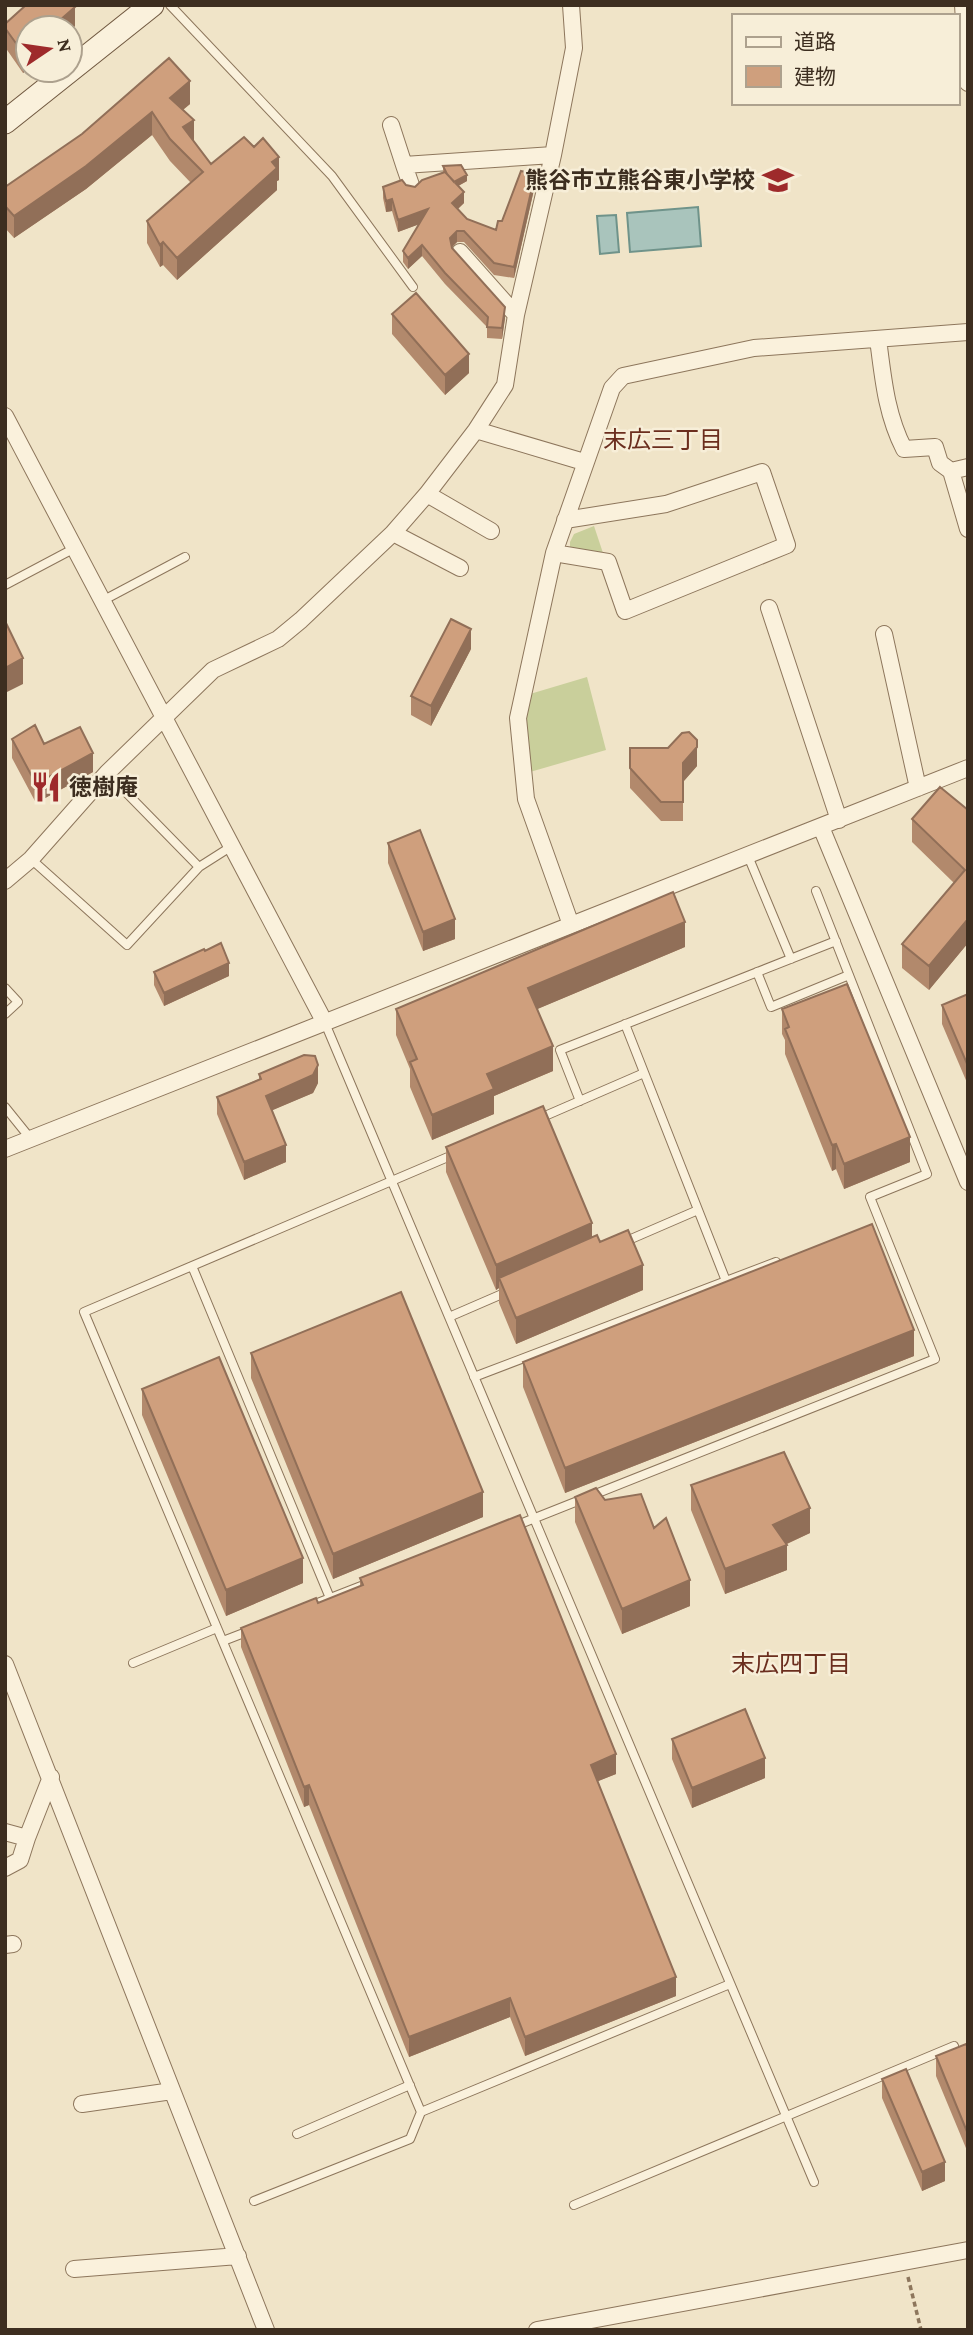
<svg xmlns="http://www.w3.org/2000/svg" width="973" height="2335" font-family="'Crimson Pro','Noto Sans JP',serif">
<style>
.green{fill:#c9cf9b}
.water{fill:#a9c4bc;stroke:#6f938a;stroke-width:2}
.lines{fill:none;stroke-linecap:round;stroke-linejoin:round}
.lane-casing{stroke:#8d765c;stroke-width:10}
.street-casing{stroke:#8d765c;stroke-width:18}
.secondary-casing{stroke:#6f573f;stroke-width:25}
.path{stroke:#8d765c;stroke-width:3.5;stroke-dasharray:5 3.5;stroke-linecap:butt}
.lane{stroke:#faf1dc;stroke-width:8}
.street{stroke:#faf1dc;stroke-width:16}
.secondary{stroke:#faf1dc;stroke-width:23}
.wall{fill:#b2896c}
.shaded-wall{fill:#916f58}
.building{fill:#cf9f7d;stroke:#916f58;stroke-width:2}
.labels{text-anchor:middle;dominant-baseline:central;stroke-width:5;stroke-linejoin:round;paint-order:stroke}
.poi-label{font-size:23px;font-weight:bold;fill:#3d2e20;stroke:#f7eed8;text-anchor:end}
.neighbourhood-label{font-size:24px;fill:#6b2e1e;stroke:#f7eed8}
</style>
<rect width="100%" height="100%" fill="#f0e4c8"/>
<path class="green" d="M594,526L604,556L570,550V542L574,534Z
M587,677L606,750L530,772L525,715L530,694Z"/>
<path class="water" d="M698,207L701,246L630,252L627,213Z
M616,215L619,252L600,254L597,216Z"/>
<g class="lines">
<g class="lane-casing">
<path id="lane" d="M170,5L332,176L413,287
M5,585L73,549
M102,601L185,557
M748,856L791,959
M31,859L127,945L199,867L107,773
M199,867L232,846
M757,972L771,1007L849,975
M5,988L18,1002L5,1014
M325,1023L814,2182
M625,1024L726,1281
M580,1101L560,1050L836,941
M5,1107L30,1138
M538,1119L644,1073
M624,1242L698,1210
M192,1266L330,1598
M449,1317L509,1291
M474,1377L776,1262
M515,1526L935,1359L870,1197L927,1174L816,891
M310,1606L369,1583
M223,1641L249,1631
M133,1663L217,1628
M421,2112L84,1312L455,1154
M297,2134L410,2085
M254,2201L410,2139L421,2112L730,1984
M574,2205L954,2046"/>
</g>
<g class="street-casing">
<path id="street" d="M963,5L968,83
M391,125L404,165
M412,188L404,165L553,155
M460,252L516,315
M878,339C883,377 886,414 904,449L935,447L940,463L951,471
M5,416L325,1023
M476,430L584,462
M968,467L951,471L968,529
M427,494L491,531
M393,533L460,568
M554,553L608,562L625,611L787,545L762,472L666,504L565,520
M769,608L839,820
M884,634L918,788
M821,827L968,1182
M5,881L31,859L107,773L213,670L278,639L301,620L393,533L427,494L476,430L505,385L516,315L553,155L574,48L571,5
M571,925L526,799L518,718L554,553L612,388L623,376L754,348L968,332
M5,1149L968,768
M5,1664L266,2330
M5,1832L27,1838L51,1777
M5,1868L20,1860L27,1838
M5,1945L13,1944
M82,2104L172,2091
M74,2269L238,2256
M537,2330L968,2250"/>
</g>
<g class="secondary-casing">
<path id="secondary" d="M5,122L152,5"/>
</g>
<path class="path" d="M908,2277L921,2330"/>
<use href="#lane" class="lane"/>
<use href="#street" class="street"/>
<use href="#secondary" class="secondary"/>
</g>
<path class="wall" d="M5,24L75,26L70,31V28L23,73L5,47Z
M190,81V104L183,110L194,142L211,164L279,180L277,181V190L177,280L163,265L160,267L147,243V221L191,183L170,161L152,135L86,189L14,238L5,228V187Z
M443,166L467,181L458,186L464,203L458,209L467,219L496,230L502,221L535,185L514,278L494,275L464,242H457L452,247L505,318L502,339L487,338V327L445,284L422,256L408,269L403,262V251L419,224L398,232L392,211L386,212L383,198V187L406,185L415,187L443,173Z
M392,314L469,373L445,395L392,334Z
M471,649L431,726L411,715V696Z
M12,739L44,744L93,772L36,803L12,758Z
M630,748L697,766L683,782V821H661L630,788Z
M968,810V943L929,990L902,968V944L954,883L912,842V819Z
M388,843L455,939L423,951L388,863Z
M685,947L537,1009L553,1071L494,1096V1114L432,1140L410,1087V1069L396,1035V1009Z
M154,972L229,976L164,1006L154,985Z
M968,994V1085L942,1024V1005Z
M782,1009L910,1162L844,1189L836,1169L832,1171L785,1054V1040L782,1034Z
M259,1074L318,1083L313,1093L272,1110L286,1162L244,1180L217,1114V1097L259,1079Z
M446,1147L600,1242L643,1290L516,1344L499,1303V1288L496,1290L446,1172Z
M251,1353L483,1517L333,1579L251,1378Z
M914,1356L565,1493L523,1387V1362Z
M142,1389L303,1583L226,1616L142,1415Z
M691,1485L810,1533L787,1544V1570L725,1594L691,1510Z
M575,1497L605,1500L654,1528L690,1606L622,1634L575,1522Z
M360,1578L616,1774L598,1781L676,1996L525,2056L510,2017L409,2057L309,1805L304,1807L241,1647V1628L318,1603L360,1586Z
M672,1739L765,1778L692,1808L672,1759Z
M968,2048V2153L936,2076V2056Z
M882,2079L945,2181L922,2191L882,2098Z"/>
<path class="shaded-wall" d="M75,7V26L70,31V28H51Z
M28,48V68L23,73V53Z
M190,81V104L170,120V98Z
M152,112V135L86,189L14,238V216Z
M194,120V143L183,127Z
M279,157V180L277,181V190L177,280V258L272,162Z
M535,174V185L514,278V267Z
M467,175V181L451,190V183Z
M464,192V203L452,214V203Z
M392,199V211L386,212V201Z
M428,209V221L398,232V220Z
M457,231V242L450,249V238Z
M163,242V265L160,267V245Z
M422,245V256L408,269V258Z
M505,307V318L502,339V328Z
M469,354V373L445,395V375Z
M471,629V649L431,726V706Z
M23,658V684L5,693V668Z
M697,740V766L683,782V763Z
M93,753V772L36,803V784Z
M455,919V939L423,951V932Z
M968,919V943L929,990V966Z
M685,922V947L528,1013V988Z
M229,963V976L164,1006V993Z
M553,1046V1071L494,1096V1114L432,1140V1115L487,1074Z
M318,1065V1083L313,1093L266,1113V1096Z
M910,1137V1162L844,1189V1164Z
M836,1144V1169L832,1171V1145Z
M286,1145V1162L244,1180V1162Z
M592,1223V1248L499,1278V1288L496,1290V1265Z
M643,1265V1290L516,1344V1318Z
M914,1330V1356L565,1493V1468Z
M483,1492V1517L333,1579V1554Z
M810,1508V1533L773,1550V1525Z
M787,1545V1570L725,1594V1569Z
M303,1558V1583L226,1616V1590Z
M690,1580V1606L622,1634V1609Z
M616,1754V1774L591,1784V1765Z
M765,1758V1778L692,1808V1788Z
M309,1785V1805L304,1807V1787Z
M676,1977V1996L525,2056V2037Z
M510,1998V2017L409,2057V2037Z
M945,2162V2181L922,2191V2172Z"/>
<path class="building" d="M26,5H73L75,7L51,28H28V48L23,53L5,28V24Z
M169,58L190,81L170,98L194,120L183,127L211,164L244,137L254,147L263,138L279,157L272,162L277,168L177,258L163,242L160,245L147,221L203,172L170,139L152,112L86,166L14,216L5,206V187L82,134Z
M461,165L467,175L454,182L447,174L443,166Z
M521,171L535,174L514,267L494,263L464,231H457L450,238L452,248L505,307L502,328L487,327L488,317L445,273L422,245L408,258L403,251L428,209L398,220L392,199L386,201L383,187L402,180L406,185L415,187L422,180L445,172L464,192L452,203L467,219L496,230L498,221H502Z
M416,293L469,354L445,375L392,314Z
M451,619L471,629L431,706L411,696Z
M5,621L23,658L5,668Z
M35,725L44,744L80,727L93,753L36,784L12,739Z
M689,732L697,740V747L683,763V802H661L630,768V748H668L682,733Z
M940,787L968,810V919L929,966L902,944L965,870L912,819Z
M420,830L455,919L423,932L388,843Z
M673,892L685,922L528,988L553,1046L487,1074L494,1089L432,1115L410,1062L417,1059L396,1009Z
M221,943L229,963L164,993L154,972L204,949L205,951Z
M847,984L910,1137L844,1164L836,1144L832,1145L785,1029L789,1027L782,1009Z
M968,994V1066L942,1005Z
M304,1055L315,1056L318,1065L313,1075L266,1096L286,1145L244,1162L217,1097L261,1079L259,1074Z
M543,1106L592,1223L496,1265L446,1147Z
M872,1224L914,1330L565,1468L523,1362Z
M628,1230L643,1265L516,1318L499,1278L597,1235L600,1242Z
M401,1292L483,1492L333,1554L251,1353Z
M219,1357L303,1558L226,1590L142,1389Z
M784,1452L810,1508L773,1525L787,1545L725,1569L691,1485Z
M596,1488L605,1500L641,1494L654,1528L666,1518L690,1580L622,1609L575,1497Z
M520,1515L616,1754L591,1765L676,1977L525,2037L510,1998L409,2037L309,1785L304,1787L241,1628L316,1598L318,1603L363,1585L360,1578Z
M745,1709L765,1758L692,1788L672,1739Z
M966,2044L968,2048V2134L936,2056Z
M906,2069L945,2162L922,2172L882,2079Z"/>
<defs>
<g id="school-bare" transform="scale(2.415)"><path d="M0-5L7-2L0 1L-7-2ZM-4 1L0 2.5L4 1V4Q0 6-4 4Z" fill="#9e2a2b" stroke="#f7eed8" stroke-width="2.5" paint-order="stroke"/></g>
<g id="restaurant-bare" transform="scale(2.415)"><path d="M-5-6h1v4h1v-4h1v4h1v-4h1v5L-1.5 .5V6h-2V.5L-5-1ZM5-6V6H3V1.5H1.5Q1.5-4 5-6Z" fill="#9e2a2b" stroke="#f7eed8" stroke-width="2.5" paint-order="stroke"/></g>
</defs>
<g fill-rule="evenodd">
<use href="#school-bare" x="778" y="180"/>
<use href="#restaurant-bare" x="46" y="787"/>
</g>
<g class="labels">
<g class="poi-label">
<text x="755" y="180">熊谷市立熊谷東小学校</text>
<text x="69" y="787" text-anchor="start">徳樹庵</text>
</g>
<g class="neighbourhood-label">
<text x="663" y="439">末広三丁目</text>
<text x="791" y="1663">末広四丁目</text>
</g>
</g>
<rect width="973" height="2335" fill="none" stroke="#3d2e20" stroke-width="14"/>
<rect x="732" y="14" width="228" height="91" fill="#f7eed8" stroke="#ada18e" stroke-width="2"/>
<rect x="746" y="37" width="35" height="10" fill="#faf1dc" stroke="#ada18e" stroke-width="2"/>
<text x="794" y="49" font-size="21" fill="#3d2e20">道路</text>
<rect x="746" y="66" width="35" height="21" fill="#cf9f7d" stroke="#ada18e" stroke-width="2"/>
<text x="794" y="84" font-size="21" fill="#3d2e20">建物</text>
<g transform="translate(49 49) rotate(77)"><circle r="33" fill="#f7eed8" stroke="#ada18e" stroke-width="2"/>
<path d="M0-5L12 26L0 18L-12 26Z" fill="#9e2a2b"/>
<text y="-10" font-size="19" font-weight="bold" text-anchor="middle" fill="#3d2e20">N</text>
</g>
</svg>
